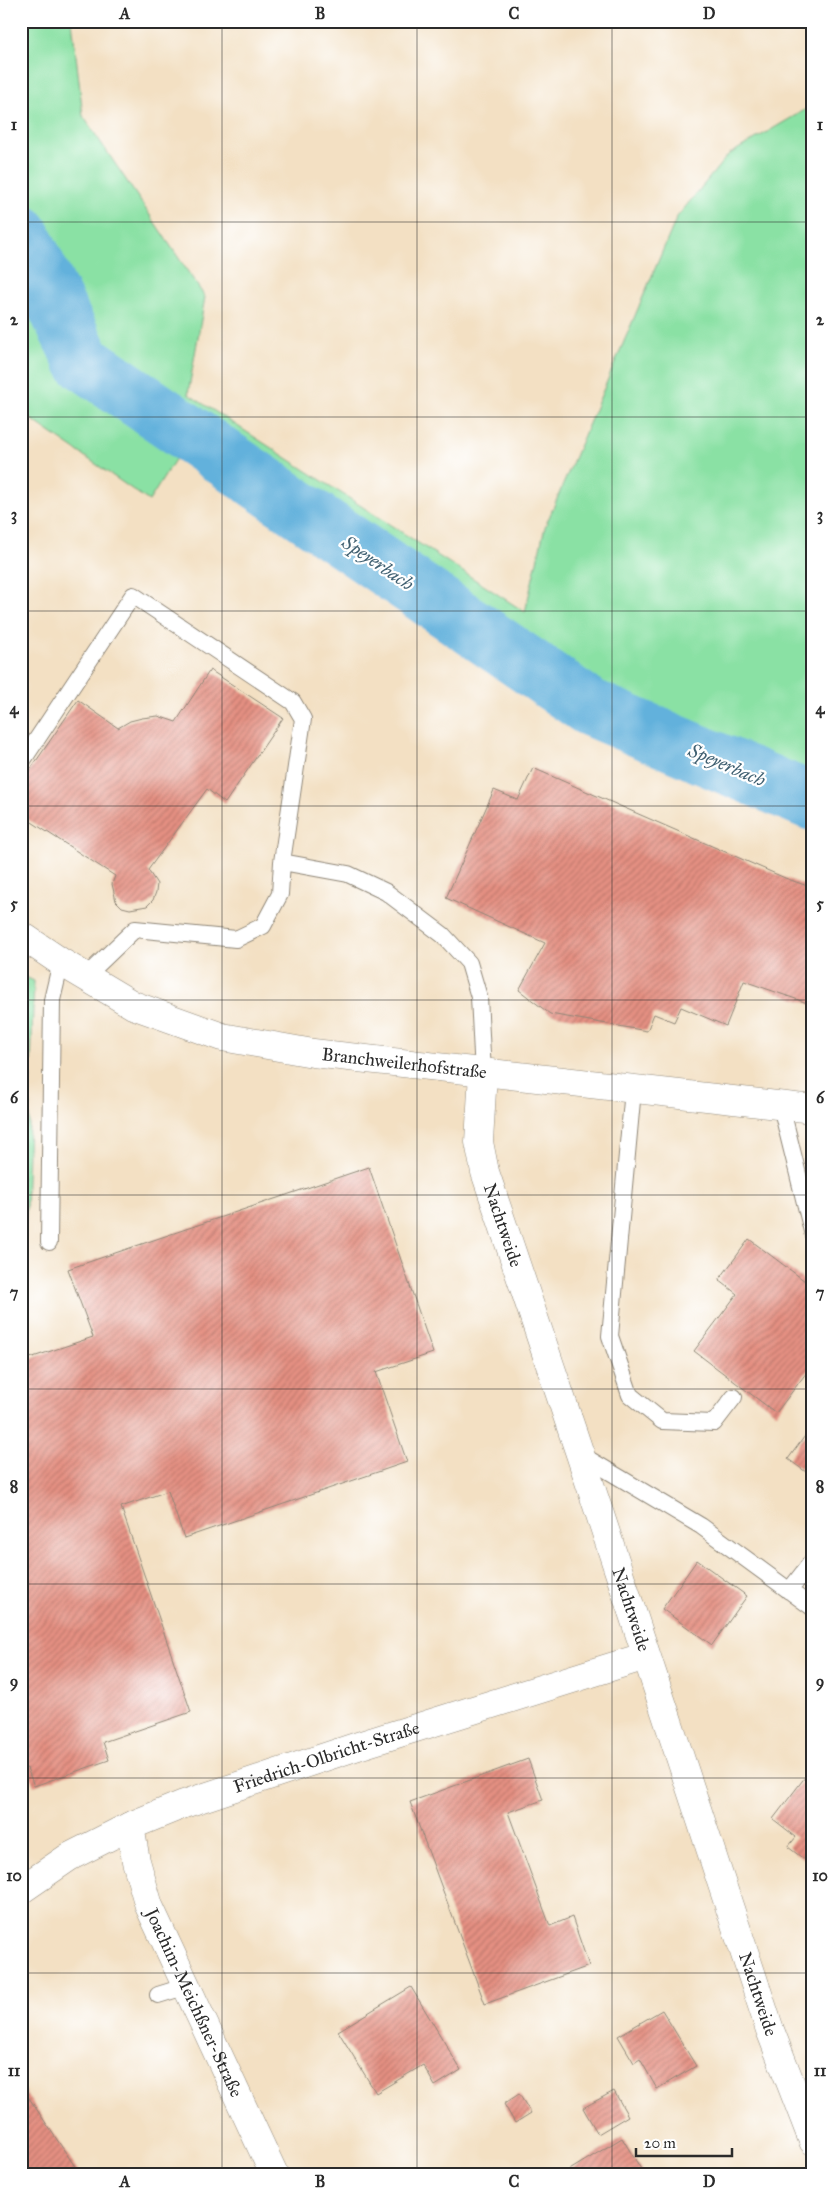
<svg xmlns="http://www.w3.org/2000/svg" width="834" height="2195" font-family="'IM FELL Great Primer',serif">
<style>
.green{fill:#8ae1a4;stroke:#5a8668}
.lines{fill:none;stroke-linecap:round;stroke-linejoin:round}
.river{stroke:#62b1dc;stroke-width:58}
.building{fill:url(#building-hatch)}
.service-casing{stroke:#8f8677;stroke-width:18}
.minor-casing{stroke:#8f8677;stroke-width:29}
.service{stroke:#fff;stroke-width:16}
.minor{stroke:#fff;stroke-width:28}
.grid{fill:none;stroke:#2b2b2b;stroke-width:1;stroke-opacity:0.55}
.labels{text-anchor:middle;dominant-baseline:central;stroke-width:4.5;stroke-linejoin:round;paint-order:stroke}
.street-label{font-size:18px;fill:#2b2b2b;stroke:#fff}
.water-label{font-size:19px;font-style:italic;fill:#416172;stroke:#fff}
.neatline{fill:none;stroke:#2b2b2b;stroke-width:2}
.grid-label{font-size:16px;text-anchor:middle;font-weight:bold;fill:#2b2b2b}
</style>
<defs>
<pattern id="building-hatch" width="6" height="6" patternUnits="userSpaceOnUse" patternTransform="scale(1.25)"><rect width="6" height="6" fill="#e59082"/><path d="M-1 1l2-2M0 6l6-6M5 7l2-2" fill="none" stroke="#ba766b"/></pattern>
</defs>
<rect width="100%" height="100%" fill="#fff"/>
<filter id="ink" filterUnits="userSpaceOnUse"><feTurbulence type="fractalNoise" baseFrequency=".02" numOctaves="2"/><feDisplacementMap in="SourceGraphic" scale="10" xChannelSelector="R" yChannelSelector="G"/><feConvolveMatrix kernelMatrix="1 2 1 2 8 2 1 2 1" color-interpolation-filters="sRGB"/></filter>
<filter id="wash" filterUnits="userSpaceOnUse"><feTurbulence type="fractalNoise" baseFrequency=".0096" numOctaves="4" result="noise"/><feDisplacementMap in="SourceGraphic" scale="20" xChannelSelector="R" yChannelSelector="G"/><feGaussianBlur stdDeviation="1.12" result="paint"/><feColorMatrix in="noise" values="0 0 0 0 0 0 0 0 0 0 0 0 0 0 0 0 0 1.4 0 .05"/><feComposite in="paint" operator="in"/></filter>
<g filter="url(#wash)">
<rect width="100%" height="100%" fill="#f3e0c3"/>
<path class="green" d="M21,21H72L83,116L205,297L188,394L525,612L545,527L677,217L728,155L808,108H813V822L571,713L178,455L149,501L28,417L21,405Z
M21,975L34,981L25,1240L21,1241Z"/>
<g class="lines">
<path class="river" d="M21,234L83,361L589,707L813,802"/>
</g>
<g id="blocks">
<path class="building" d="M210,670L283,718L225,803L207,789L148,870L157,884L156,892L153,900L147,906L130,909L122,907L116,901L112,884L115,876L21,815V783L78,700L118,728L130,721L142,718L158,716L176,722Z
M533,768L785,878L813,888V1005L744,981L726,1026L681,1007L674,1022L654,1014L647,1031L550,1014L519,990L545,943L446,898L494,790L518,800Z
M369,1167L433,1353L376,1372L407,1462L184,1538L168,1491L121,1507L191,1712L103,1742L109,1760L34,1786L27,1768L21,1770V1361L93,1337L68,1269Z
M749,1239L813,1287V1364L776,1413L694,1351L737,1294L719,1280Z
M813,1425V1477L788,1459Z
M697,1560L747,1596L712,1645L662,1609Z
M528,1759L543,1800L508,1812L550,1926L572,1917L589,1966L485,2004L410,1802Z
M809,1772L813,1775V1866L788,1847L796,1837L773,1819Z
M411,1987L461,2070L435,2086L423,2065L376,2093L338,2031Z
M662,2010L696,2066L657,2089L640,2059L634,2063L618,2036Z
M21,2086L80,2174H21Z
M614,2091L628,2116L598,2134L583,2108Z
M519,2094L531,2113L515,2123L504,2104Z
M622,2138L644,2174H563Z"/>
</g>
</g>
<g filter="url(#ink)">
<use href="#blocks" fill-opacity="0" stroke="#8f8677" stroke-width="1"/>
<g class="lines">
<g class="service-casing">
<path id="service" d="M21,763L133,595L293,702L303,719L282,862L280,894L263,926L236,939L135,929L85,977
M282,862L348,874L386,892L443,935L469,963L479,997L483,1073
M633,1090L610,1336L630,1395L662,1421L714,1423L734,1397
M781,1106L813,1235
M49,1242L52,1000L61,962
M580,1454L701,1526L813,1608
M789,1591L813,1560
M158,1995L187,1986"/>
</g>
<g class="minor-casing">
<g id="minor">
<path id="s1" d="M21,935L61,962L133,1005L222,1037L313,1053L813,1109"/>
<path id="s2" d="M483,1073L479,1142L485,1172L580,1454L770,2030L813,2141"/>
<path id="s3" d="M130,1826L136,1861L149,1906L274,2174"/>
<path id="s4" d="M21,1890L69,1857L130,1826L184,1804L358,1746L646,1656"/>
</g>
</g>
<use href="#service" class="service"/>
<use href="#minor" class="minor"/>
</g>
</g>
<path class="grid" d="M222,21V2174M417,21V2174M612,21V2174M21,222H813M21,417H813M21,611H813M21,806H813M21,1000H813M21,1195H813M21,1389H813M21,1584H813M21,1778H813M21,1973H813"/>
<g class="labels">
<g class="street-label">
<text stroke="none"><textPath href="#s1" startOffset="411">Branchweilerhofstraße</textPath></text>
<text stroke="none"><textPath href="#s2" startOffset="156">Nachtweide</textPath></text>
<text stroke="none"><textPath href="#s2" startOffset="561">Nachtweide</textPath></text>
<text stroke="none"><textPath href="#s4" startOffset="335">Friedrich-Olbricht-Straße</textPath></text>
<text stroke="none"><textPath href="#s2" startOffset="966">Nachtweide</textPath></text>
<text stroke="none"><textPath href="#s3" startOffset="189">Joachim-Meichßner-Straße</textPath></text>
</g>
<g class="water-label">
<text transform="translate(378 563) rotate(34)">Speyerbach</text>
<text transform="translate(727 765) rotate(23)">Speyerbach</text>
</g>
</g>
<rect width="834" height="2195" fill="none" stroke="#fff" stroke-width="55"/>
<path d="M636 2148v8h96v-8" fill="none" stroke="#2b2b2b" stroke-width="2.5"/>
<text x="644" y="2148" font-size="15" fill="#2b2b2b" stroke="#ffffff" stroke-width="4" paint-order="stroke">20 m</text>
<rect x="28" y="28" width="778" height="2140" class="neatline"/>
<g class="grid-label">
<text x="125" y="19">A</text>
<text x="320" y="19">B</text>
<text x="514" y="19">C</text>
<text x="709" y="19">D</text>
<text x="14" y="130">1</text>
<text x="820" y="130">1</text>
<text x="14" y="325">2</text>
<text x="820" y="325">2</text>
<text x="14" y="520">3</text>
<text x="820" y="520">3</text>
<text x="14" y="714">4</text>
<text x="820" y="714">4</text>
<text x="14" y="909">5</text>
<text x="820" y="909">5</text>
<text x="14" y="1103">6</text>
<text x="820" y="1103">6</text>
<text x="14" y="1298">7</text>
<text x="820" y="1298">7</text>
<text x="14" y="1492">8</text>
<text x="820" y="1492">8</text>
<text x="14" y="1687">9</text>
<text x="820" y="1687">9</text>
<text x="14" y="1881">10</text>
<text x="820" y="1881">10</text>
<text x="14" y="2076">11</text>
<text x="820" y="2076">11</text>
<text x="125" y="2187">A</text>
<text x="320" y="2187">B</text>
<text x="514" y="2187">C</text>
<text x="709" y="2187">D</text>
</g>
</svg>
